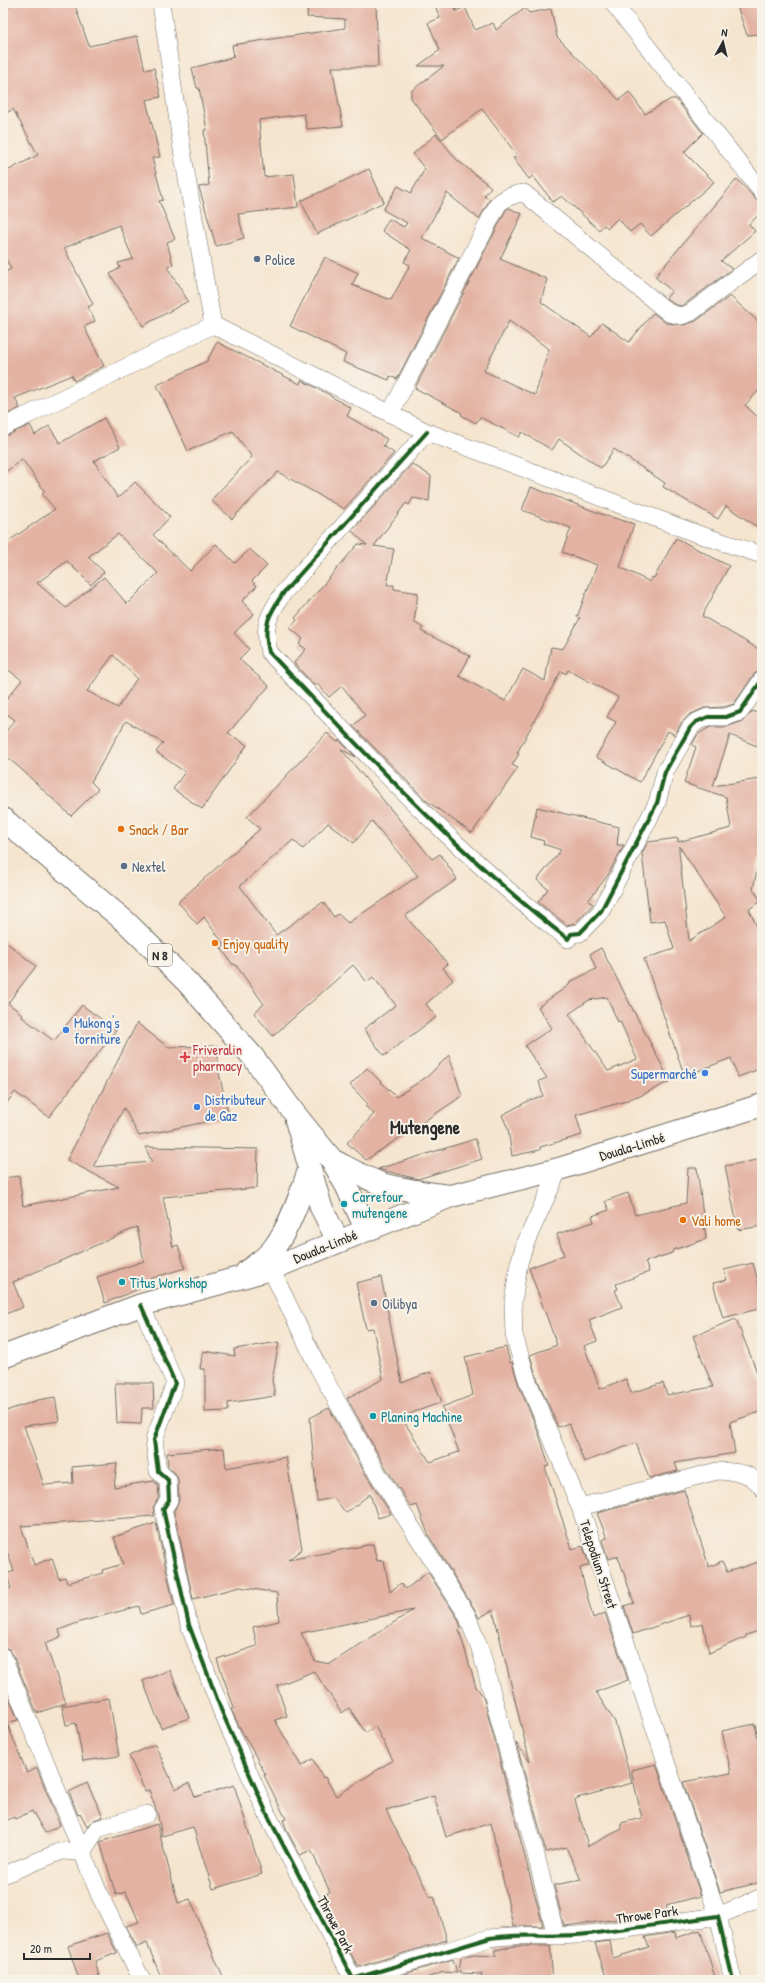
<svg xmlns="http://www.w3.org/2000/svg" width="765" height="1983" font-family="'Patrick Hand',sans-serif">
<style>
.building{fill:#e3b2a3;fill-rule:evenodd}
.lines{fill:none;stroke-linecap:round;stroke-linejoin:round}
.street-casing{stroke:#726c64;stroke-width:18}
.highway-casing{stroke:#726c64;stroke-width:24}
.street{stroke:#fff;stroke-width:17}
.highway{stroke:#fff;stroke-width:22}
.cycleway-casing{stroke:#f7f3e8;stroke-width:6}
.cycleway{stroke:#1b5e20;stroke-width:4}
.service-dot{fill:#5c6f8a;stroke:#f7f3e8;stroke-width:1.5}
.food-dot{fill:#e8710a;stroke:#f7f3e8;stroke-width:1.5}
.shop-dot{fill:#3f7fe0;stroke:#f7f3e8;stroke-width:1.5}
.health-dot{fill:#e0444e;stroke:#f7f3e8;stroke-width:1.5}
.culture-dot{fill:#0f9aa8;stroke:#f7f3e8;stroke-width:1.5}
.labels{text-anchor:middle;dominant-baseline:central;stroke-width:4;stroke-linejoin:round;paint-order:stroke}
.shield{fill:#f7f3e8;stroke:#686764;stroke-width:1}
.shield-label{font-size:13px;font-weight:bold;fill:#2b2b2b}
.service-label{font-size:14px;fill:#4e5e75;stroke:#f7f3e8;text-anchor:start}
.food-label{font-size:14px;fill:#c56008;stroke:#f7f3e8;text-anchor:start}
.shop-label{font-size:14px;fill:#366cbe;stroke:#f7f3e8;text-anchor:start}
.health-label{font-size:14px;fill:#be3a42;stroke:#f7f3e8;text-anchor:start}
.street-label{font-size:14px;fill:#2b2b2b;stroke:#f7f3e8}
.culture-label{font-size:14px;fill:#0d838f;stroke:#f7f3e8;text-anchor:start}
.district-label{font-size:18px;font-weight:bold;fill:#2b2b2b;stroke:#f7f3e8}
</style>
<rect width="100%" height="100%" fill="#f7f3e8"/>
<filter id="ink" filterUnits="userSpaceOnUse"><feTurbulence type="fractalNoise" baseFrequency=".025" numOctaves="2"/><feDisplacementMap in="SourceGraphic" scale="8" xChannelSelector="R" yChannelSelector="G"/><feConvolveMatrix kernelMatrix="1 2 1 2 8 2 1 2 1" color-interpolation-filters="sRGB"/></filter>
<filter id="wash" filterUnits="userSpaceOnUse"><feTurbulence type="fractalNoise" baseFrequency=".012" numOctaves="4" result="noise"/><feDisplacementMap in="SourceGraphic" scale="16" xChannelSelector="R" yChannelSelector="G"/><feGaussianBlur stdDeviation="0.9" result="paint"/><feColorMatrix in="noise" values="0 0 0 0 0 0 0 0 0 0 0 0 0 0 0 0 0 1.4 0 .05"/><feComposite in="paint" operator="in"/></filter>
<g filter="url(#wash)">
<rect width="100%" height="100%" fill="#f5e5cf"/>
<g id="blocks">
<path class="building" d="M17,3H74L89,46L137,36L145,70L154,68L161,97L146,100L160,157L152,158L163,200L159,201L175,239L167,242L173,265L167,267L188,301L143,326L110,274L120,268L118,263L133,259L119,225L64,248L93,304L88,307L95,321L84,327L104,366L74,381L72,375L15,398L20,408L3,416V273L11,269L3,253V173L38,155L13,109L3,115V9Z
M308,3H376L378,67H332L343,126L307,129L304,114L259,120L264,177L294,174L298,207L238,214L244,238L216,246L199,187L209,185L204,130H207L199,88H197L192,68L234,57L232,45L345,28V19L307,17Z
M434,3H453L456,11L465,7L475,30L493,23L496,30L525,8L529,13L551,9L557,37L619,100L629,92L645,114L671,99H676L703,133L684,152L714,182L651,236L640,224L630,232L618,218L608,228L604,225L599,230L562,196L553,202L533,176L529,179L513,158L517,155L482,109L442,139L411,98V91L444,66H418L440,50L428,23L440,18Z
M736,3H762V34L747,35Z
M436,134L457,160L491,187L484,196L490,199L479,219L447,193L422,238L459,258L397,379L390,376L389,380L343,362L346,354L290,326L325,257L358,273L352,285L391,300L410,265L404,262L411,250L382,231L389,219L404,227L407,223L383,210L398,186L411,193L425,169L413,154Z
M369,169L384,202L317,234L301,201Z
M737,179L762,206V212L749,224L755,231L721,261L732,269L685,304L681,306L674,304L666,298L672,291L655,277Z
M509,208L522,214L500,259L547,279L541,302L591,337L602,323L629,342L653,313L666,323L684,325L696,321L730,296L762,325V387L745,405L762,421V517L756,526L726,506L718,519L663,487L665,483L614,449L601,468L559,439L552,450L522,432L519,437L480,417L476,423L461,415L462,413L415,388L506,210ZM509,321L549,349L535,395L484,371Z
M217,342L300,384L301,380L330,395V396L351,408L347,416L387,439L383,446L394,453L344,509L278,472L232,519L211,500L252,457L233,431L188,451L157,385L207,361Z
M104,418L120,447L94,461L118,498L135,482L170,517L153,535L190,571L216,544L235,563L250,549L267,566L252,581L257,586L242,601L254,614L234,633L249,649L239,659L269,686L228,733L247,745L202,809L173,789L185,772L156,752L163,743L126,721L91,782L98,789L71,816L20,768L3,754V735L15,720L3,711V703L22,680L3,666V545L55,509L42,494L45,492L22,459L3,474V437L30,425L35,435L49,426L60,443ZM118,534L158,573L127,604L104,577L66,608L37,583L67,561L91,585L104,572L88,557ZM113,655L137,678L118,708L87,691Z
M412,464L431,476L429,501L413,498L409,505L406,503L374,546L394,549L387,585H394V589L418,593L414,622L423,628L421,631L470,656L459,676L505,701L523,669L545,681L551,647L563,649L580,618L577,617L597,565L562,552L571,528L522,510L531,487L604,515L634,524L620,567L650,582L652,577L654,578L676,538L729,566L702,616L762,651L761,670L754,674L734,704L724,707L704,708L689,715L681,723L675,735L668,731L640,782L596,757L616,722L607,717L618,697L568,670L566,674L561,671L517,753L519,754L512,765L518,768L472,833L428,802L353,726L365,715L342,686L329,697L317,683L315,686L294,663L306,649L299,644L303,639L290,628L297,620L295,618L358,544L367,545L352,531Z
M753,711L762,716V732L757,746L730,735L713,786L760,779L762,793V847L753,889L761,901L749,909L762,938V1068L738,1077L731,1058L688,1075L687,1073L684,1074L644,959L674,949L665,920L650,922L642,853L648,842L678,838V842L731,828L726,797L684,783L696,747L692,745L698,734L710,727H726L743,721ZM679,846L726,917L689,941L679,851Z
M327,733L337,742L339,740L356,757L341,749L432,859L440,854L457,879L405,916L448,964L443,968L453,980L426,1004L436,1017L384,1056L364,1029L396,1005L373,977L367,982L353,965L273,1036L254,1013L264,1004L235,964L233,965L221,948L225,946L204,917L197,924L178,902L260,829L247,817ZM372,821L418,876L348,923L338,914L334,917L323,902L276,935L240,886L293,840L303,849L328,823L354,843Z
M537,807L619,827L617,845H624L608,875L588,901L593,904L575,923L567,925L538,902L548,889L537,880L561,850L543,844L544,841L531,837Z
M3,940L36,966L8,1003L23,1015L22,1017L54,1041L82,1005L116,1030L49,1117L15,1092L3,1108Z
M601,948L670,1081L638,1097L637,1096L623,1102L576,1115L582,1135L540,1147V1150L512,1156L508,1129L502,1115L530,1100L543,1096L539,1081L547,1078L525,1046L552,1028L538,1007L569,985L570,982L596,969L590,954ZM607,997L618,1022L620,1021L637,1059L608,1071L569,1014L589,1000Z
M137,1023L168,1047L218,1046V1069L229,1117L139,1136L124,1108L93,1167L152,1162L145,1147L258,1149L257,1188L163,1197L173,1247L178,1245L185,1268L146,1280V1286L105,1303L97,1277L144,1261L137,1227L13,1282L23,1307L3,1315V1178L19,1176L23,1206L119,1187L67,1160Z
M449,1055L462,1096L366,1160L347,1143L374,1114L365,1106L368,1104L350,1085L367,1068L396,1097L428,1076Z
M475,1139L482,1159L418,1179L378,1169Z
M762,1159V1226L738,1230L725,1166Z
M688,1168H697L706,1239L673,1250L672,1253L645,1262L649,1272L616,1284L618,1289L615,1290L622,1307L589,1320L597,1341L584,1346L600,1389L626,1379L631,1393L663,1383L667,1395L713,1387L693,1336L736,1319L762,1385V1411L730,1422L735,1453L675,1463L678,1471L649,1478L636,1443L584,1462L569,1423L558,1427L536,1376L530,1355L557,1345L529,1268L564,1255L557,1234L594,1222L592,1216L609,1210L605,1201L628,1193L635,1215L686,1203Z
M753,1263L762,1297V1308L723,1318L713,1283L727,1280L724,1270Z
M381,1277L402,1383L430,1372L442,1402L401,1417L430,1462L459,1452L442,1407L473,1395L465,1357L506,1347L510,1363L512,1362L518,1383L539,1434L549,1466L545,1467L572,1549L583,1546L589,1565L580,1568L593,1618L605,1613L628,1680L596,1692L615,1722L632,1783L577,1798L575,1800L588,1846L622,1829L621,1823L642,1818L631,1770L656,1764L701,1896L666,1905L668,1913L564,1926L554,1885L581,1880L566,1847L546,1852L516,1743L530,1762L493,1610L479,1618L475,1610L429,1536L417,1505L411,1507L383,1463L347,1398L383,1379L373,1328L366,1329L356,1283Z
M279,1342L272,1380L275,1396L228,1403V1411L205,1412V1369H200L203,1351L235,1356L234,1349Z
M115,1383H153L154,1408H142L141,1424L117,1423Z
M55,1397L59,1421L24,1426L44,1485L73,1483L72,1467L117,1463L114,1487L154,1481L158,1485L159,1497L153,1507L154,1516L21,1526L34,1565L52,1558L59,1579L65,1577L67,1583L103,1573L102,1570L123,1564L114,1537L156,1523L174,1605L141,1614L139,1606L80,1622L59,1630L61,1637L45,1643L66,1703L37,1713L12,1653L9,1649L3,1647V1591L11,1588L6,1574L14,1571L3,1541V1412L38,1400Z
M329,1408L365,1473L391,1514L378,1518L370,1494L346,1513L334,1498L317,1501L310,1418Z
M224,1448L226,1468L286,1457L302,1549L288,1560L373,1544L377,1561L384,1560L390,1592L401,1583L406,1589L428,1572L458,1619L461,1628L459,1630L476,1687L483,1696L543,1926H513L491,1823L446,1837L434,1796L386,1810L430,1897L434,1896L447,1940L358,1967L332,1918L324,1895L330,1892L311,1850L300,1855L288,1833L283,1820L286,1819L264,1775H266L238,1724L231,1709L234,1708L217,1659L257,1646L253,1627L279,1621L277,1593L240,1587L193,1599L174,1511L179,1500L178,1479L175,1473L168,1467L167,1453ZM413,1610L330,1664L315,1661L301,1633ZM314,1671L342,1713L349,1708L366,1733L375,1726L393,1760L336,1796L325,1777L323,1778L313,1759L301,1766L275,1720L287,1716L277,1686Z
M684,1490L709,1567L722,1561L727,1572L762,1561V1630L746,1635V1637L709,1653L703,1623L691,1626L689,1615L633,1634L624,1606L634,1603L618,1556L608,1559L602,1540L607,1538L597,1513Z
M170,1670L189,1718L161,1728L143,1681Z
M3,1684L18,1720L7,1723L27,1773L37,1768L60,1825L45,1833L32,1811L15,1819L14,1817L3,1822Z
M109,1698L119,1756L83,1761L76,1723L66,1725L62,1706Z
M755,1724L762,1758V1882L720,1892L683,1782L731,1773L722,1731Z
M155,1744L175,1789L189,1783L195,1797L234,1785L262,1874L213,1889L193,1827L162,1836L157,1812L149,1790L145,1791L129,1756Z
M87,1783L103,1817L94,1820L87,1826L80,1813L78,1815L69,1792Z
M157,1824L178,1903L190,1899L224,1980H162L147,1943L137,1947L126,1926L139,1922L126,1892L116,1895L100,1842Z
M700,1930L716,1980H607L595,1943L610,1941L613,1958L649,1947L645,1937L675,1932L676,1938Z
M107,1933L117,1953L95,1961L100,1980H79L68,1946Z
M515,1946H550L553,1980H481L482,1974L459,1973L461,1958L474,1955L496,1956L495,1950Z
M453,1959L457,1973L443,1972L421,1980H385Z"/>
</g>
</g>
<g filter="url(#ink)">
<use href="#blocks" fill-opacity="0" stroke="#726c64" stroke-width="1"/>
<g class="lines">
<g class="street-casing">
<path id="street" d="M161,3L183,156L213,325L427,432L695,533L762,555
M613,3L762,192
M390,414L498,204C506,197 513,194 524,193L669,313L681,316L690,313L762,259
M3,427L213,325
M427,432L284,592C269,614 262,625 269,652C364,752 458,855 568,939L571,934L580,933L601,911L657,803L665,772L690,728L696,722L708,717H726L740,712L762,680
M559,1169L525,1244L519,1263L513,1302L514,1335L527,1379L580,1507L718,1916L762,1897
M271,1269L319,1369L374,1468L467,1615L481,1652L536,1855L556,1936
M141,1305L175,1383L154,1440L158,1471L168,1480L169,1500L163,1509L189,1625L222,1712L268,1816L353,1979L490,1938C522,1933 555,1938 588,1934C631,1929 675,1922 718,1916L733,1980
M580,1507L717,1471C736,1472 751,1471 762,1488
M3,1657L100,1896L142,1980
M3,1875L62,1851L82,1852L97,1829L147,1814"/>
</g>
<g class="highway-casing">
<path id="highway" d="M3,819L127,923L187,982L253,1057L294,1113L332,1160L347,1187L366,1229
M296,1120L321,1207L338,1241
M332,1160C348,1168 365,1178 382,1184C404,1190 427,1193 450,1196
M247,1271C257,1264 266,1258 273,1249C289,1229 301,1194 309,1170
M3,1357L141,1305L271,1269L451,1196L559,1169L762,1105"/>
</g>
<use href="#street" class="street"/>
<use href="#highway" class="highway"/>
<g class="cycleway-casing">
<path id="cycleway" d="M427,432L284,592C269,614 262,625 269,652C364,752 458,855 568,939L571,934L580,933L601,911L657,803L665,772L690,728L696,722L708,717H726L740,712L762,680
M141,1305L175,1383L154,1440L158,1471L168,1480L169,1500L163,1509L189,1625L222,1712L268,1816L353,1979L490,1938C522,1933 555,1938 588,1934C631,1929 675,1922 718,1916L733,1980"/>
</g>
<use href="#cycleway" class="cycleway"/>
</g>
</g>
<g class="service-dot">
<circle cx="257" cy="259" r="4"/>
<circle cx="124" cy="866" r="4"/>
<circle cx="374" cy="1303" r="4"/>
</g>
<g class="food-dot">
<circle cx="121" cy="829" r="4"/>
<circle cx="215" cy="943" r="4"/>
<circle cx="683" cy="1220" r="4"/>
</g>
<g class="shop-dot">
<circle cx="66" cy="1030" r="4"/>
<circle cx="705" cy="1073" r="4"/>
<circle cx="197" cy="1107" r="4"/>
</g>
<path class="health-dot" d="M183 1051h4v4h4v4h-4v4h-4v-4h-4v-4h4z"/>
<g class="culture-dot">
<circle cx="344" cy="1204" r="4"/>
<circle cx="122" cy="1282" r="4"/>
<circle cx="373" cy="1416" r="4"/>
</g>
<g class="labels">
<rect class="shield" x="148" y="944" width="24" height="22" rx="3"/>
<g class="shield-label">
<text x="160" y="955">N 8</text>
</g>
<g class="service-label">
<text x="265" y="259">Police</text>
<text x="132" y="866">Nextel</text>
<text x="382" y="1303">Oilibya</text>
</g>
<g class="food-label">
<text x="129" y="829">Snack / Bar</text>
<text x="223" y="943">Enjoy quality</text>
<text x="691" y="1220">Vali home</text>
</g>
<g class="shop-label">
<text x="74" y="1022">Mukong's<tspan x="74" dy="16">forniture</tspan></text>
<text x="697" y="1073" text-anchor="end">Supermarché</text>
<text x="205" y="1099">Distributeur<tspan x="205" dy="16">de Gaz</tspan></text>
</g>
<g class="health-label">
<text x="193" y="1049">Friveralin<tspan x="193" dy="16">pharmacy</tspan></text>
</g>
<g class="street-label">
<text transform="translate(632 1146) rotate(-17)">Douala-Limbé</text>
<text transform="translate(325 1246) rotate(-22)">Douala-Limbé</text>
<text transform="translate(599 1564) rotate(72)">Telepodium Street</text>
<text transform="translate(647 1914) rotate(-8)">Throwe Park</text>
<text transform="translate(336 1924) rotate(62)">Throwe Park</text>
</g>
<g class="culture-label">
<text x="352" y="1196">Carrefour<tspan x="352" dy="16">mutengene</tspan></text>
<text x="130" y="1282">Titus Workshop</text>
<text x="381" y="1416">Planing Machine</text>
</g>
<g class="district-label">
<text x="425" y="1127">Mutengene</text>
</g>
</g>
<rect width="765" height="1983" fill="none" stroke="#f7f3e8" stroke-width="16"/>
<g transform="translate(723 42) rotate(8)" stroke="#f7f3e8" stroke-width="3" paint-order="stroke">
<path d="M0-3L7 15L0 10L-7 15Z" fill="#2b2b2b"/>
<text y="-6" font-size="11" font-weight="bold" text-anchor="middle" fill="#2b2b2b">N</text>
</g>
<path d="M24 1953v6h66v-6" fill="none" stroke="#2b2b2b" stroke-width="2"/>
<text x="30" y="1953" font-size="12" fill="#2b2b2b" stroke="#f7f3e8" stroke-width="3" paint-order="stroke">20 m</text>
</svg>
